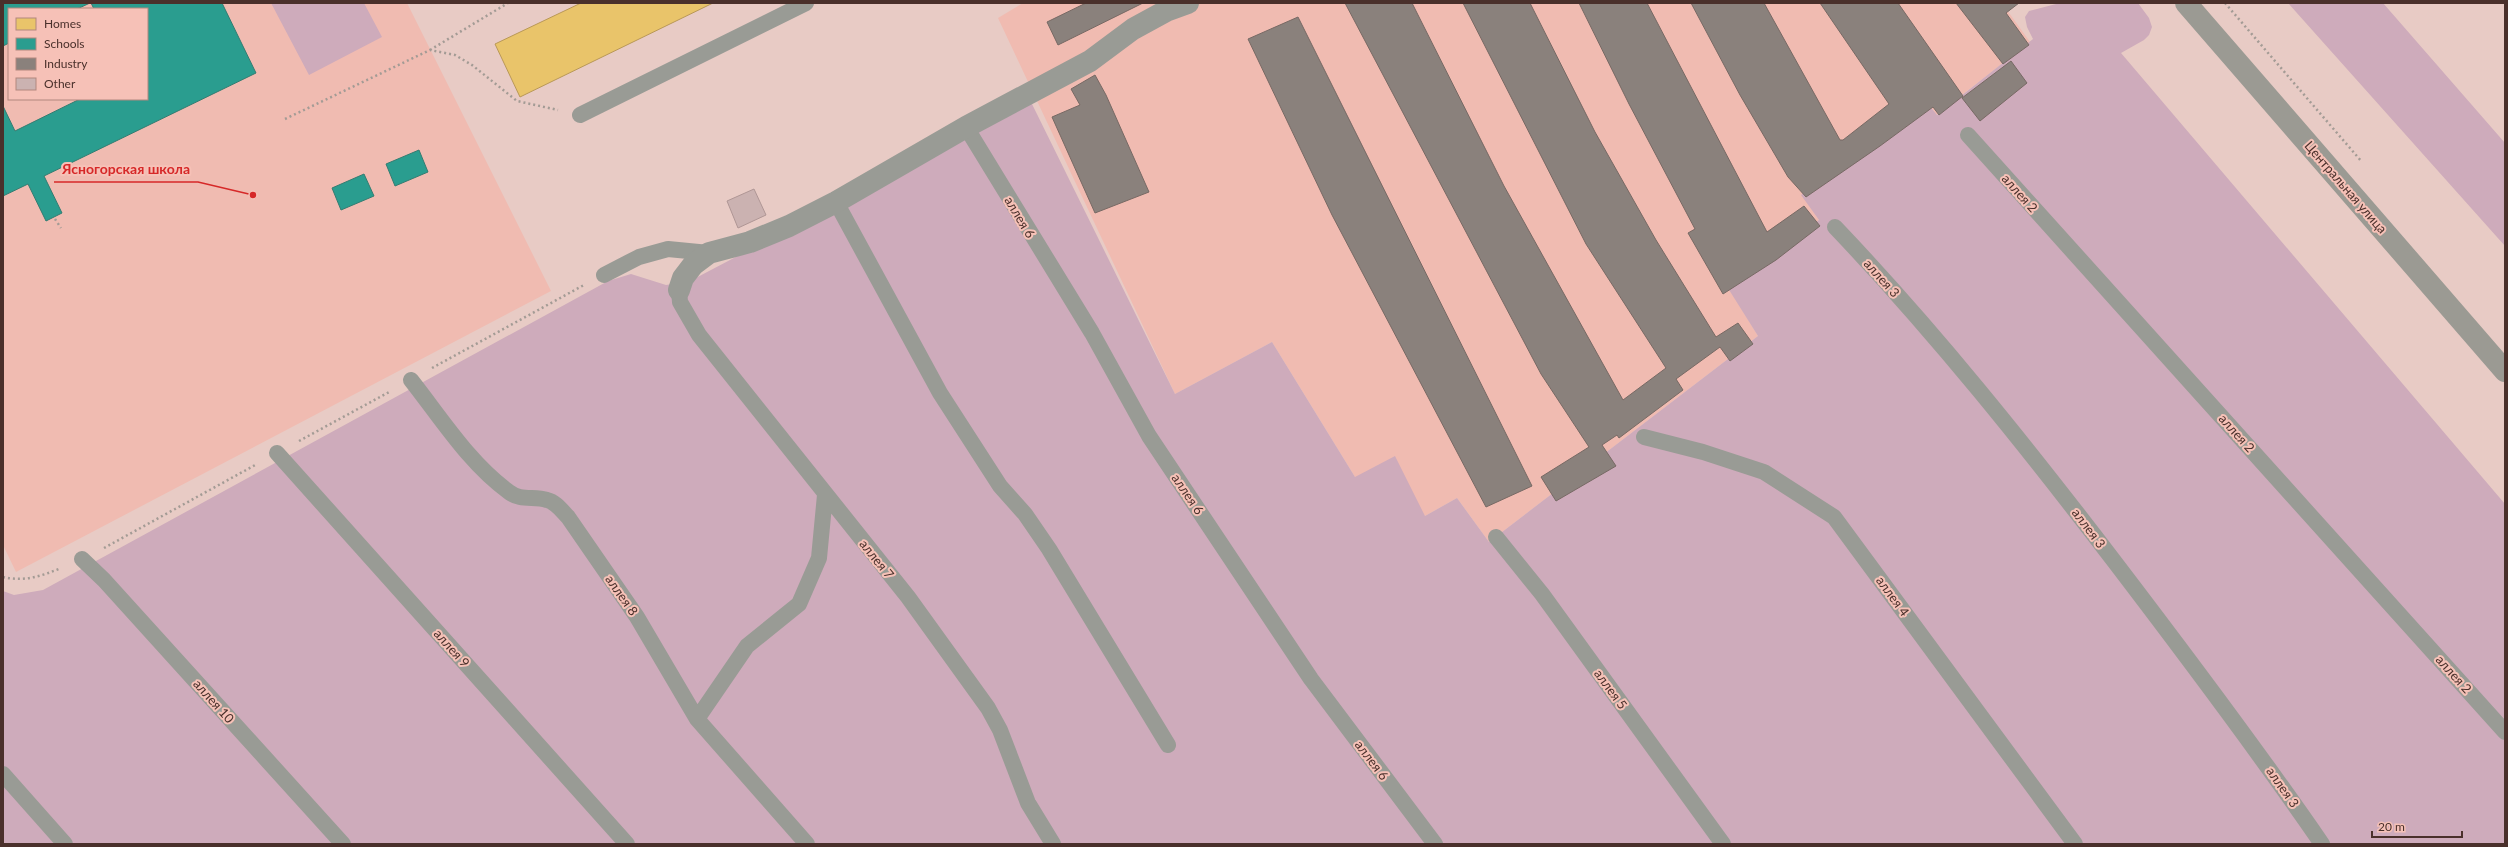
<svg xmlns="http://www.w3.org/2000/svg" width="2508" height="847" font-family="Lato,sans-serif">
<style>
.built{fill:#f0bbb1;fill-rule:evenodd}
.green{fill:#ceabbb}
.homes{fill:#e9c46a;stroke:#b99857}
.schools{fill:#2a9d8f;stroke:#347c71}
.industry{fill:#8a817c;stroke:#776964}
.building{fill:#cbb2b1;stroke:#af9695}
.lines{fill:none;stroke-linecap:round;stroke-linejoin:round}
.path{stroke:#a39b95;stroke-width:2.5;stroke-dasharray:2 3;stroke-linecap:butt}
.lane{stroke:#999b95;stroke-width:16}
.street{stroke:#999b95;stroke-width:22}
.secondary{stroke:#9b9a93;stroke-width:22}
.labels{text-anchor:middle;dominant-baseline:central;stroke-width:4;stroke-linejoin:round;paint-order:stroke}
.street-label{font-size:13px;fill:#4a302b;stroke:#f6c1b7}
.leader{fill:none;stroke:#d62828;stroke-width:1.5}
.callout-dot{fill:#d62828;stroke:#f6c1b7;stroke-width:1.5}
.callout-label{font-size:14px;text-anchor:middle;font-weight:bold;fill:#d62828;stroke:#f6c1b7;stroke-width:4;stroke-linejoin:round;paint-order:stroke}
</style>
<rect width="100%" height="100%" fill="#e8cbc5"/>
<path class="built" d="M3,3H407L551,291L16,572L3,545ZM9,9H147V99H9Z
M1023,3H2002L2030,42L1936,115L1929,104L1802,195L1819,220L1727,285L1758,336L1489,542L1457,498L1425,516L1355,477L1272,342L1175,394L998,18Z"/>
<path class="green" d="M271,3H364L382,37L309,75Z
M2060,3H2138L2149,18L2152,27L2149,35L2144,40L2121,53L2505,504V844H3V591L14,595L43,590L608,281L631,274L666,285L690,281L1031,102L1175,394L1272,342L1355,477L1395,456L1425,516L1457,498L1489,542L1758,336L1726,285L1819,220L1801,195L1928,104L1937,115L2033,39L2027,27L2025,17L2029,11Z
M2288,3H2383L2505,143V246Z"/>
<path class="homes" d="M581,3H713L520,97L495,44Z"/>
<path class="schools" d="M3,3H90L77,9H9V43L3,46Z
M91,3H222L256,73L44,176L62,213L46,221L28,184L3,196V106L15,131L80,99H147V9H94Z
M419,150L428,172L395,186L386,164Z
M364,174L374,196L341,210L332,188Z"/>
<path class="industry" d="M1086,3H1143L1058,45L1047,22Z
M1345,3H1412L1504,186L1623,400L1666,368L1586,244L1463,3H1530L1595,132L1656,240L1716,337L1738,323L1753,344L1730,361L1720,347L1676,379L1683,390L1619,438L1617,435L1602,445L1616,466L1556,501L1541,477L1589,447L1541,374Z
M1579,3H1647L1767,232L1804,206L1820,226L1776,260L1723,294L1688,233L1695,229L1629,104Z
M1691,3H1764L1840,140H1843L1889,104L1820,3H1898L1963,96L1939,115L1933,107L1880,146L1806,197L1788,177L1740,95Z
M1956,3H2019L2006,13L2029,45L2003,64Z
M1298,17L1532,486L1486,507L1332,215L1248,39Z
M2011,61L2027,83L1980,121L1962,98Z
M1095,75L1106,95L1149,192L1095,213L1052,117L1080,105L1071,89Z"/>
<path class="building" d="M754,189L766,215L738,228L727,201Z"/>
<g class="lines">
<path class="path" d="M2225,3L2362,162
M430,50L508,3
M285,119L430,50L455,55L472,65L517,101L558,110
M55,219L61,228
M432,368L584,285
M299,441L391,391
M104,548L257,464
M3,577C24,582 42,576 61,568"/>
<path class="lane" d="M580,115L806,3
M966,127L1092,333L1149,436L1311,679L1435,844
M1968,135L2505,732
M836,202L940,393L1000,486L1025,514L1049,549L1168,745
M1835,227C1935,332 2026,446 2114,561C2185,654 2256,748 2322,844
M604,275L639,257L668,249L709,253
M679,290L680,302L699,335L908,597L988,708L1000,730L1028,803L1053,844
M411,380C441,418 469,463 509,492C520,501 534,496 547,500C556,502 562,511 568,517L637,617L697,719L807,844
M1644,437L1703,452L1764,472L1834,517L2075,844
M277,453L627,844
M1496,537L1542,594L1723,844
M82,559L104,580L343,844
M697,719L747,646L799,604L819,558L825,495
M3,774L65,844"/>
<path class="street" d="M679,290L683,278L693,265L709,253L750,242L789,226L836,202L966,127L1090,61L1133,29L1166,11L1188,3"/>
<path class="secondary" d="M2186,3L2505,371"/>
</g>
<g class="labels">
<g class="street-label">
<text transform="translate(2346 187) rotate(49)">Центральная улица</text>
<text transform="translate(2020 193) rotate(48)">аллея 2</text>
<text transform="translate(1020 217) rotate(59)">аллея 6</text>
<text transform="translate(1882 278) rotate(48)">аллея 3</text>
<text transform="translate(2237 433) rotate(48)">аллея 2</text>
<text transform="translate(1188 494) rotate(56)">аллея 6</text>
<text transform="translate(2089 528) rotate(53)">аллея 3</text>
<text transform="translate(877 559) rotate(51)">аллея 7</text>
<text transform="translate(622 595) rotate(55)">аллея 8</text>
<text transform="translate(1893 596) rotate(54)">аллея 4</text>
<text transform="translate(452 648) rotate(48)">аллея 9</text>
<text transform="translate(2454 674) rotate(48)">аллея 2</text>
<text transform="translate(1611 689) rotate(54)">аллея 5</text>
<text transform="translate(214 701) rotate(48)">аллея 10</text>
<text transform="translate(1372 760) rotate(53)">аллея 6</text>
<text transform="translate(2283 787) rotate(55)">аллея 3</text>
</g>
</g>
<path class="leader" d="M253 195L198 182H54"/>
<circle class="callout-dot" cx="253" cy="195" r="4"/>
<g class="callout-label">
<text x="126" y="174">Ясногорская школа</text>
</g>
<rect width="2508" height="847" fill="none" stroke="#4a302b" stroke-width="8"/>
<rect x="8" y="8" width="140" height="92" fill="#f6c1b7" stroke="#b1877f"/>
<rect x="16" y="18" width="20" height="12" fill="#e9c46a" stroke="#b1877f"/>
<text x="44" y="28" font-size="12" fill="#4a302b">Homes</text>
<rect x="16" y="38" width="20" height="12" fill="#2a9d8f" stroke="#b1877f"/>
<text x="44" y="48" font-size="12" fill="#4a302b">Schools</text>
<rect x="16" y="58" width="20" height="12" fill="#8a817c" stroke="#b1877f"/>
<text x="44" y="68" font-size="12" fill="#4a302b">Industry</text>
<rect x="16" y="78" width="20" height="12" fill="#cbb2b1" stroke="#b1877f"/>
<text x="44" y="88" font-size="12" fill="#4a302b">Other</text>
<path d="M2372 831v6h90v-6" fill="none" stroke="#4a302b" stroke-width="2"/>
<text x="2378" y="831" font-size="12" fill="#4a302b" stroke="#f6c1b7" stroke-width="3" paint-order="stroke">20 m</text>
</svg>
